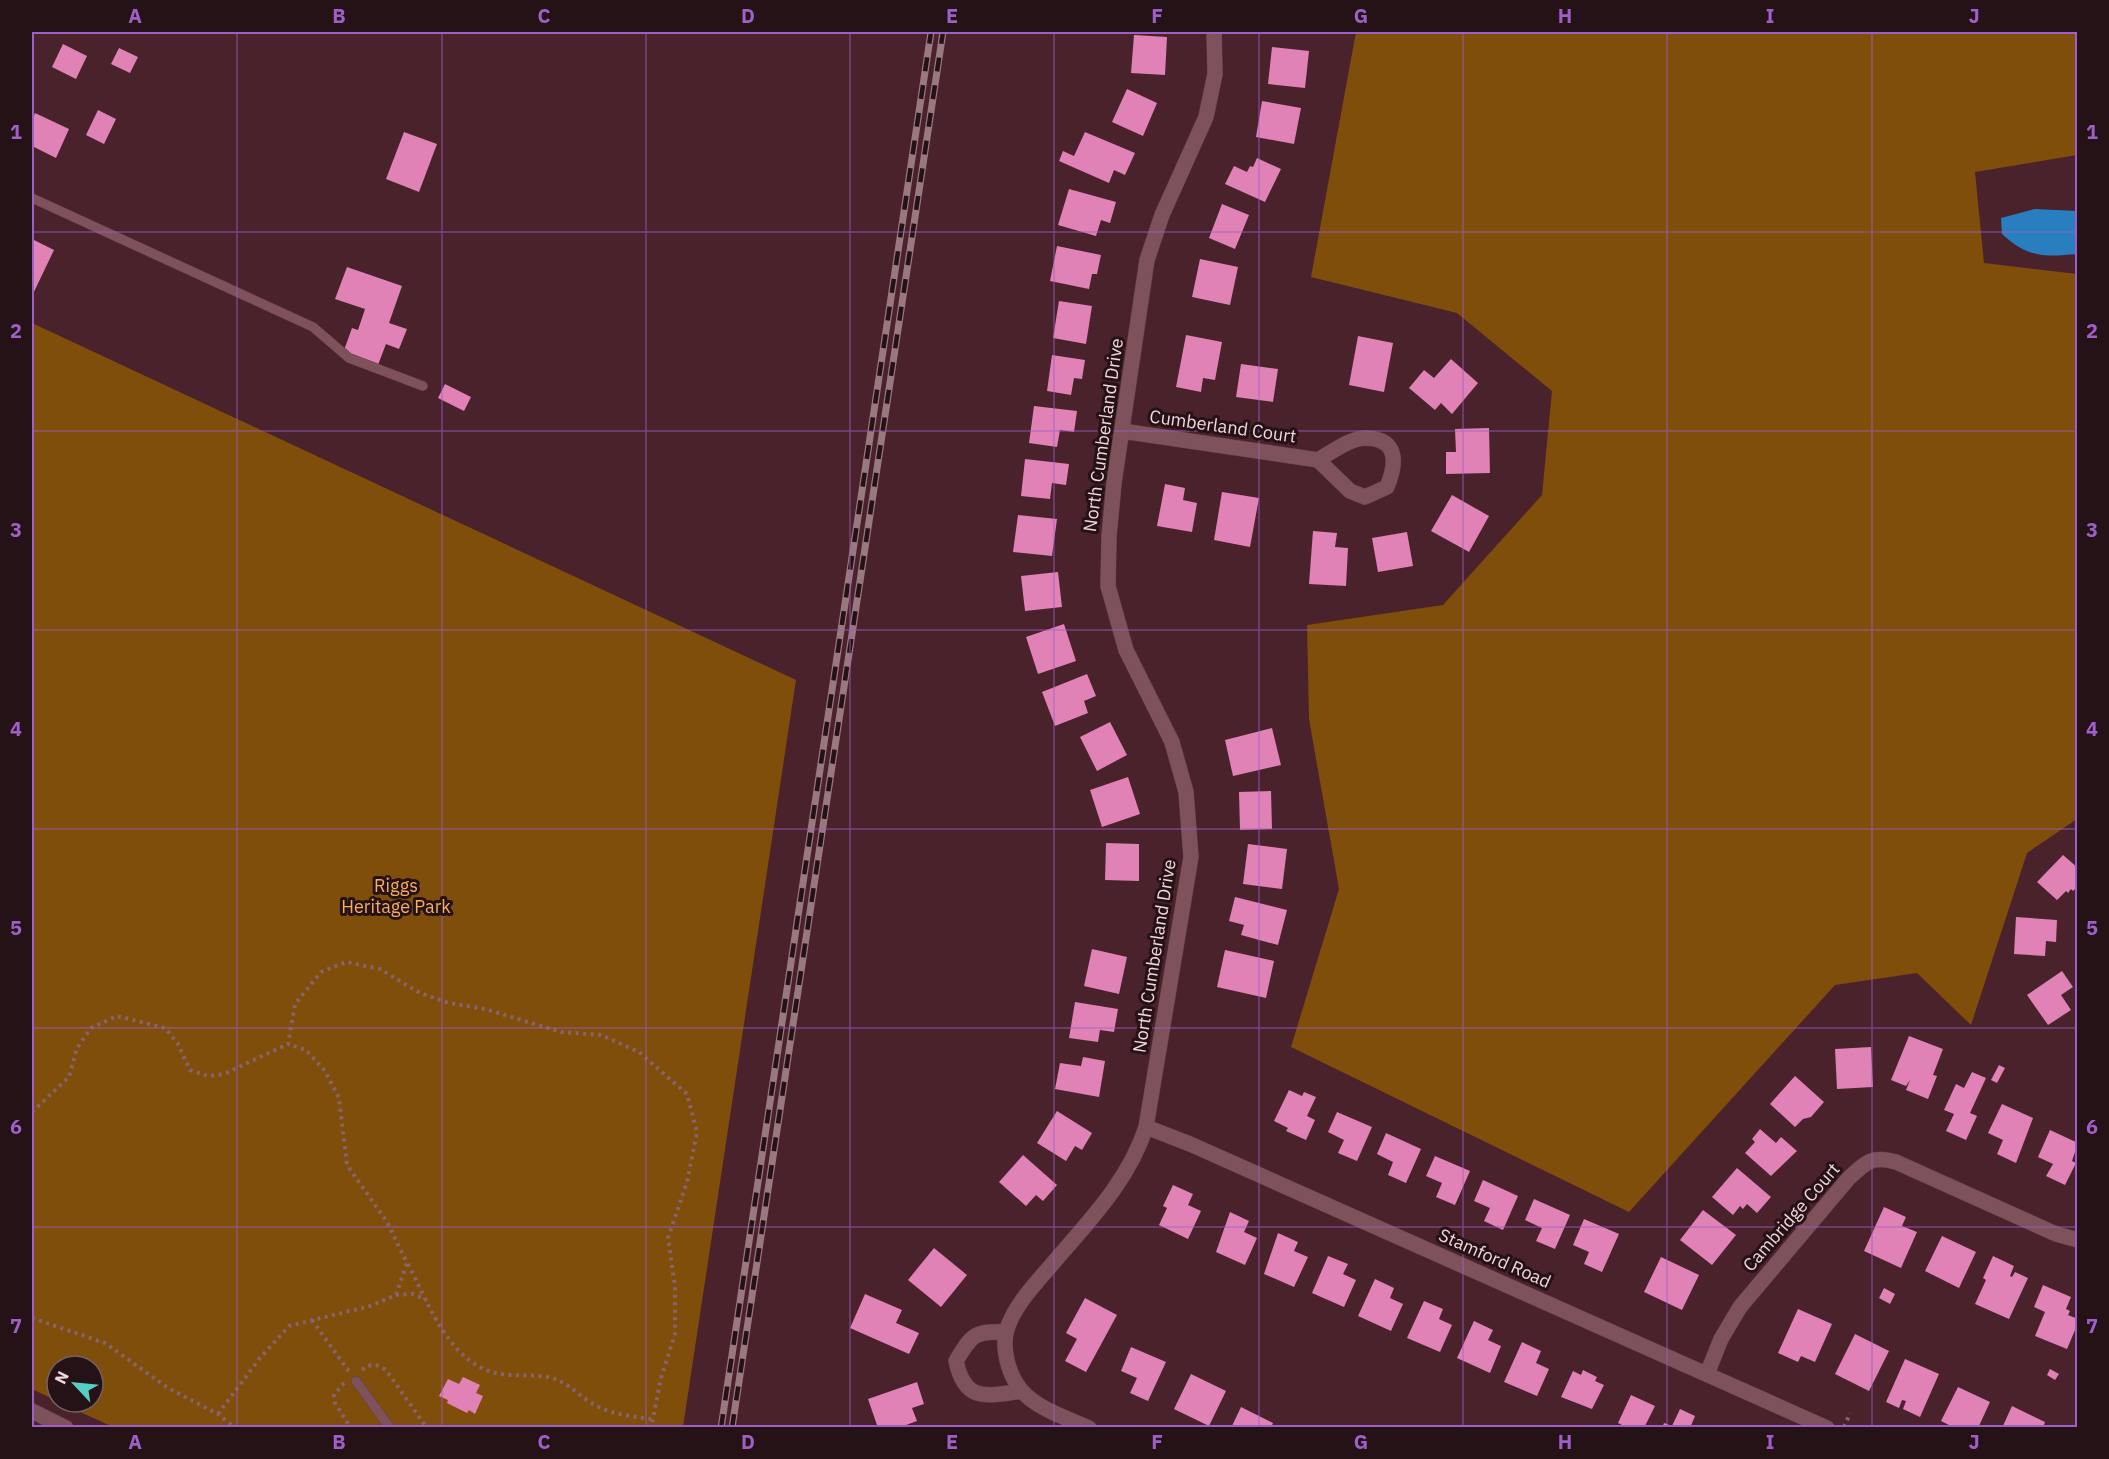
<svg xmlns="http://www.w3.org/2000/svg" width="2109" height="1459" font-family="'IBM Plex Sans',sans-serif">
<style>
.green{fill:#7f4e0b}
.water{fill:#297ec0}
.building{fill:#e082b5}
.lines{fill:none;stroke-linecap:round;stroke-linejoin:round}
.service-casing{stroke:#613f48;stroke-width:10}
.minor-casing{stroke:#613f48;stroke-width:16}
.path{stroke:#87636b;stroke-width:4;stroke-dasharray:3 4.5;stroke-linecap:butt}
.service{stroke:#7f525b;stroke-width:9}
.minor{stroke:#7f525b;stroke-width:15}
.rail-casing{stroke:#9a787f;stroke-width:7}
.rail{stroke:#241216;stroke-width:4.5;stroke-dasharray:14;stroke-linecap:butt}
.grid{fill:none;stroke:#9f5fc8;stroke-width:1.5;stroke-opacity:0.55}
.labels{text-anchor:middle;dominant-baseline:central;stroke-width:6;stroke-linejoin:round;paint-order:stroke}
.street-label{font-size:18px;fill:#f2d7dc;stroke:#241216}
.park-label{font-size:18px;fill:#f6ae5f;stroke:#241216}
.neatline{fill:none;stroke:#9f5fc8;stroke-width:2}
.grid-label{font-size:20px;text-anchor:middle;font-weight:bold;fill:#9f5fc8}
</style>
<rect width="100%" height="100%" fill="#4a222b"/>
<path class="green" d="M1356,32H2077V155L1975,172L1984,263L2077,274V819L2027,853L1971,1025L1917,973L1835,985L1629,1212L1291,1047L1339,889L1309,719L1307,625L1443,605L1542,495L1552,391L1457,313L1311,277Z
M32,323L796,680L683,1427H113L58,1402H93V1366H57V1401L32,1389Z"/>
<path class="water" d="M2035,209L2077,211V254C2045,257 2028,258 2002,234L2001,218Z"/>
<path class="building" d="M1134,35L1167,37L1165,75L1131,73Z
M63,44L87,56L76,79L52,67Z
M1272,47L1309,51L1305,88L1268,84Z
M119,48L138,57L130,73L111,64Z
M1127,89L1157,103L1143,136L1112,122Z
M1262,101L1301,108L1294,144L1256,137Z
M98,110L116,119L104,144L86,135Z
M35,113L69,129L56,158L32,146V121Z
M404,132L437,144L419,192L386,179Z
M1085,132L1135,153L1125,175L1114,170L1109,183L1059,161L1063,151L1074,156Z
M1257,158L1281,169L1265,202L1225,184L1234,166L1247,172L1250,166L1253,167Z
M1069,189L1116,202L1110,223L1101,220L1096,236L1058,225Z
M1222,204L1249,215L1235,249L1209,238Z
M32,239L54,250L32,296Z
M1057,246L1101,255L1097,274H1092L1089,289L1050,281Z
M1200,259L1238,267L1230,305L1192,297Z
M347,267L402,286L389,323L407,329L399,349L386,344L378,365L343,353L352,328L358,330L365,309L335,299Z
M1059,301L1092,306L1086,344L1053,338Z
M1186,335L1222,342L1215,380L1203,378L1201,392L1176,387Z
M1358,336L1393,343L1384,392L1349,385Z
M1052,355L1085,360L1082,379L1074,378L1071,395L1047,391Z
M1451,359L1478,383L1452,414L1441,403L1435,410L1409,388L1424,370L1434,378Z
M1241,364L1278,369L1273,402L1236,397Z
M445,384L471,397L464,411L438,398Z
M1034,406L1077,411L1074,432L1060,430L1057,447L1029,443Z
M1489,428L1490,473L1446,474V452H1456L1455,429Z
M1025,459L1069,464L1066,485L1052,483L1050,499L1021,496Z
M1165,484L1185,488L1183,500L1197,503L1192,532L1157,526Z
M1222,492L1259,498L1250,547L1214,540Z
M1452,495L1489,516L1469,552L1431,531Z
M1018,515L1057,519L1052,556L1013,552Z
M1313,531L1337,533L1335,547L1348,548L1346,586L1309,584Z
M1407,532L1413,566L1378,572L1372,538Z
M1058,572L1062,607L1025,611L1021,576Z
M1064,624L1076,661L1038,674L1026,637Z
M1087,674L1096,696L1084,701L1088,713L1055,726L1042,692Z
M1110,722L1127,755L1097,771L1080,737Z
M1272,728L1281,765L1233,776L1225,740Z
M1128,777L1140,814L1102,827L1090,790Z
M1271,791L1272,829L1240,830L1239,792Z
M1106,843L1139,844V881L1105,880Z
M1248,844L1287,849L1282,889L1243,884Z
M2063,855L2078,868V886L2073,891L2071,889L2068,893L2066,891L2057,900L2037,882Z
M1235,897L1287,910L1278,945L1241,935L1244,925L1229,921Z
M2016,917L2057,920L2056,942L2046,941L2045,956L2014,954Z
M1092,949L1127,957L1119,994L1084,986Z
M1225,950L1274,961L1266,998L1217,987Z
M2062,971L2073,987L2061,995L2071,1010L2048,1025L2027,995Z
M1075,1002L1118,1009L1114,1032L1100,1030L1098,1042L1069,1038Z
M1909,1036L1943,1049L1933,1075L1937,1076L1928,1099L1906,1090L1910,1080L1906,1086L1891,1080Z
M1871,1047L1873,1087L1837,1089L1835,1049Z
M1083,1057L1105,1061L1099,1097L1055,1089L1060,1063L1081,1066Z
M1999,1065L2005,1068L1997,1083L1991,1080Z
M1972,1072L1986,1078L1970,1113L1977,1116L1966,1140L1946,1131L1954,1114L1944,1110L1956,1084L1964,1088Z
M1795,1076L1824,1102L1811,1117L1803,1119L1795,1127L1770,1104Z
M1289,1090L1302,1096L1304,1092L1316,1097L1307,1116L1315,1120L1306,1140L1286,1131L1288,1128L1274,1121Z
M2002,1104L2033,1118L2016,1163L1997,1154L2003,1140L1988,1133Z
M1057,1111L1092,1133L1082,1150L1075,1146L1066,1161L1037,1143Z
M1337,1112L1372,1127L1357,1161L1338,1153L1344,1140L1328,1132Z
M1760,1129L1776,1143L1781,1137L1797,1151L1771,1176L1745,1153L1755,1142L1752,1139Z
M2050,1130L2078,1143L2072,1161L2076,1163L2065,1185L2046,1176L2053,1164L2038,1157Z
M1386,1133L1421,1149L1406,1183L1388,1175L1393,1162L1377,1154Z
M1023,1155L1057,1185L1043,1201L1036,1195L1026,1206L999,1182Z
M1435,1156L1470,1171L1455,1205L1436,1197L1442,1183L1426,1176Z
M1737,1168L1771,1197L1757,1213L1747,1204L1743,1209L1740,1206L1733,1215L1712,1197Z
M1483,1180L1518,1196L1503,1230L1484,1221L1490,1208L1474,1201Z
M1173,1185L1193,1194L1188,1205L1201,1211L1188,1239L1159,1225L1167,1208L1163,1206Z
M1534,1199L1570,1215L1555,1249L1536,1241L1542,1228L1525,1220Z
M1884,1207L1906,1217L1902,1226L1917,1232L1901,1268L1864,1251Z
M1703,1210L1736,1235L1712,1265L1680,1240Z
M1230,1212L1249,1221L1244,1232L1257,1238L1245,1265L1216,1252Z
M1584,1219L1619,1234L1602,1272L1584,1264L1589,1252L1573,1245Z
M1278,1233L1298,1242L1294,1251L1308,1257L1294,1287L1264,1274Z
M1942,1236L1976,1252L1959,1288L1925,1271Z
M934,1248L967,1275L941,1307L908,1280Z
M1328,1256L1348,1264L1343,1274L1356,1280L1344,1307L1312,1293Z
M1993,1256L2014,1266L2010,1276L2012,1277L2015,1272L2028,1278L2009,1319L1975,1304L1986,1280L1983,1278Z
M1661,1257L1699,1275L1682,1310L1644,1292Z
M1375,1279L1394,1288L1390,1298L1403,1304L1391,1331L1358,1316Z
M2043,1285L2071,1297L2066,1309L2070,1311L2068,1315L2078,1319V1323L2067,1349L2035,1336L2045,1312L2034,1307Z
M1884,1288L1895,1294L1890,1304L1879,1298Z
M865,1294L902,1310L896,1323L919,1333L909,1354L850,1328Z
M1085,1298L1117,1315L1086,1372L1065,1361L1077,1339L1066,1333Z
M1424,1301L1443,1309L1439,1319L1452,1325L1440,1352L1407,1338Z
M1798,1309L1832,1324L1815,1362L1801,1356L1798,1362L1778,1353Z
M1474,1321L1493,1330L1488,1340L1501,1346L1490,1373L1457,1358Z
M1855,1334L1889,1351L1869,1391L1835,1374Z
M1522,1342L1541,1351L1536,1363L1549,1369L1537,1396L1504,1382Z
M1131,1347L1166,1362L1148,1401L1130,1393L1137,1378L1121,1371Z
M1905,1359L1939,1374L1920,1417L1903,1409L1906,1401L1902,1400L1899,1408L1886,1402Z
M2050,1369L2059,1374L2055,1380L2047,1375Z
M1583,1370L1597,1377L1595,1381L1604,1385L1592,1409L1561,1397L1573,1371L1581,1375Z
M1191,1374L1226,1391L1209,1426L1174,1409Z
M463,1377L480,1385L476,1393L483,1396L475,1414L469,1410L467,1413L447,1403L448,1400L439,1396L448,1379L459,1384Z
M917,1382L924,1404L912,1408L917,1421L898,1428H878L868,1399Z
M1958,1387L1990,1402L1978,1428H1955L1941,1421Z
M1631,1395L1655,1406L1644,1428H1628L1618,1423Z
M2012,1406L2045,1422L2043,1428H2002Z
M1241,1407L1273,1423L1271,1428H1231Z
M1680,1409L1695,1416L1690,1428H1662L1664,1423L1672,1426Z"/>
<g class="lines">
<g class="service-casing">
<path id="service" d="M32,198L313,327L349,358L423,386
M356,1381L390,1428"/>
</g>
<g class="minor-casing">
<path id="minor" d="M1122,431L1318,460C1332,452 1350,438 1366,438C1400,439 1396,465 1387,487L1365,497L1350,491L1318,460
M1146,1127L1190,1144L1827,1428
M1006,1332C975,1331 972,1334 956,1361C965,1403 986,1396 1022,1391
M1707,1374L1721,1339L1740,1307L1848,1179C1865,1163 1871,1155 1896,1162L2056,1234L2078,1240
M32,1411L66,1428
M1089,1428C1067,1418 1037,1409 1021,1390C1009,1375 1001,1349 1007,1329C1015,1304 1037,1282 1054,1262C1090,1220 1129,1180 1146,1127L1191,857L1186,792L1172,742L1126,650L1108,586L1109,536L1114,483L1147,260L1162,215L1206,117L1215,74L1214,32"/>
</g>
<path class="path" d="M32,1112L69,1077L77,1048L91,1028L117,1016L165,1028L178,1044L190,1070L208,1076L224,1074L288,1044L295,1004L321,972L346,962L380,969L420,993L449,1003L485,1009L561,1032L601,1035L639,1052L687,1094L697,1132L687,1182L668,1238L675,1286V1334L661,1378L651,1428
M32,1206V1218
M408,1264C428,1302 447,1358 492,1372C511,1378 533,1373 552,1378C567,1382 577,1394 590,1402C608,1414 630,1416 651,1419
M396,1295L413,1294L427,1300
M32,1318L105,1343L168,1388L218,1414L235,1428
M312,1320L350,1373
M362,1370C370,1363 377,1364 386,1370L427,1428
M344,1383L334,1395L335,1403L351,1428
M218,1414L260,1358L289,1326L370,1306L396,1295L407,1263L387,1222L347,1165L339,1098L325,1071L306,1050L288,1044
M1844,1427L1850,1413"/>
<use href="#service" class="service"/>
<use href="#minor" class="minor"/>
<g class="rail-casing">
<path id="rail" d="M721,1428L931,32
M732,1428L943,32"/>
</g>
<use href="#rail" class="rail"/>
</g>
<path class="grid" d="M237,32V1428M442,32V1428M646,32V1428M850,32V1428M1054,32V1428M1259,32V1428M1463,32V1428M1667,32V1428M1872,32V1428M32,232H2078M32,431H2078M32,630H2078M32,829H2078M32,1028H2078M32,1227H2078"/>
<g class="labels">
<g class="street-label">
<text transform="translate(1223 426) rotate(8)">Cumberland Court</text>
<text transform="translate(1103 435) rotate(-82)">North Cumberland Drive</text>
<text transform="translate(1154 956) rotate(-81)">North Cumberland Drive</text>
<text transform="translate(1791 1217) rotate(-49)">Cambridge Court</text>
<text transform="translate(1495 1258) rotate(24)">Stamford Road</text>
</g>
<g class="park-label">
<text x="396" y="885">Riggs<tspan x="396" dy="21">Heritage Park</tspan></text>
</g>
</g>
<rect width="2109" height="1459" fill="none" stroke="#241216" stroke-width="66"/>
<g transform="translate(75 1384) rotate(296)"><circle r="28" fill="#241216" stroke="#766165" stroke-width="1.5"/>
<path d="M0-4.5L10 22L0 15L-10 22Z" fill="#56cec3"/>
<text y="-9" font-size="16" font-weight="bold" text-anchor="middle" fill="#f2d7dc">N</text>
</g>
<rect x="33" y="33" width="2043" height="1393" class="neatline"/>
<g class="grid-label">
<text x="135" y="23">A</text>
<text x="339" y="23">B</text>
<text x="544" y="23">C</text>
<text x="748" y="23">D</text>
<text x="952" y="23">E</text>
<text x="1157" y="23">F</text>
<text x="1361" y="23">G</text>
<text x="1565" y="23">H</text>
<text x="1770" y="23">I</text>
<text x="1974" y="23">J</text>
<text x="16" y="139">1</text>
<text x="2092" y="139">1</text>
<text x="16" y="338">2</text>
<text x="2092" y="338">2</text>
<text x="16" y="537">3</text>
<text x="2092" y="537">3</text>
<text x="16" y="736">4</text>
<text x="2092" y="736">4</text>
<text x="16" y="935">5</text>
<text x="2092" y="935">5</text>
<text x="16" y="1134">6</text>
<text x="2092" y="1134">6</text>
<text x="16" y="1333">7</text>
<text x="2092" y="1333">7</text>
<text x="135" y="1449">A</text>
<text x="339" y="1449">B</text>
<text x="544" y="1449">C</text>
<text x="748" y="1449">D</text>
<text x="952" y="1449">E</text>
<text x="1157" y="1449">F</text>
<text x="1361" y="1449">G</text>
<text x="1565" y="1449">H</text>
<text x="1770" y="1449">I</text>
<text x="1974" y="1449">J</text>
</g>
</svg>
